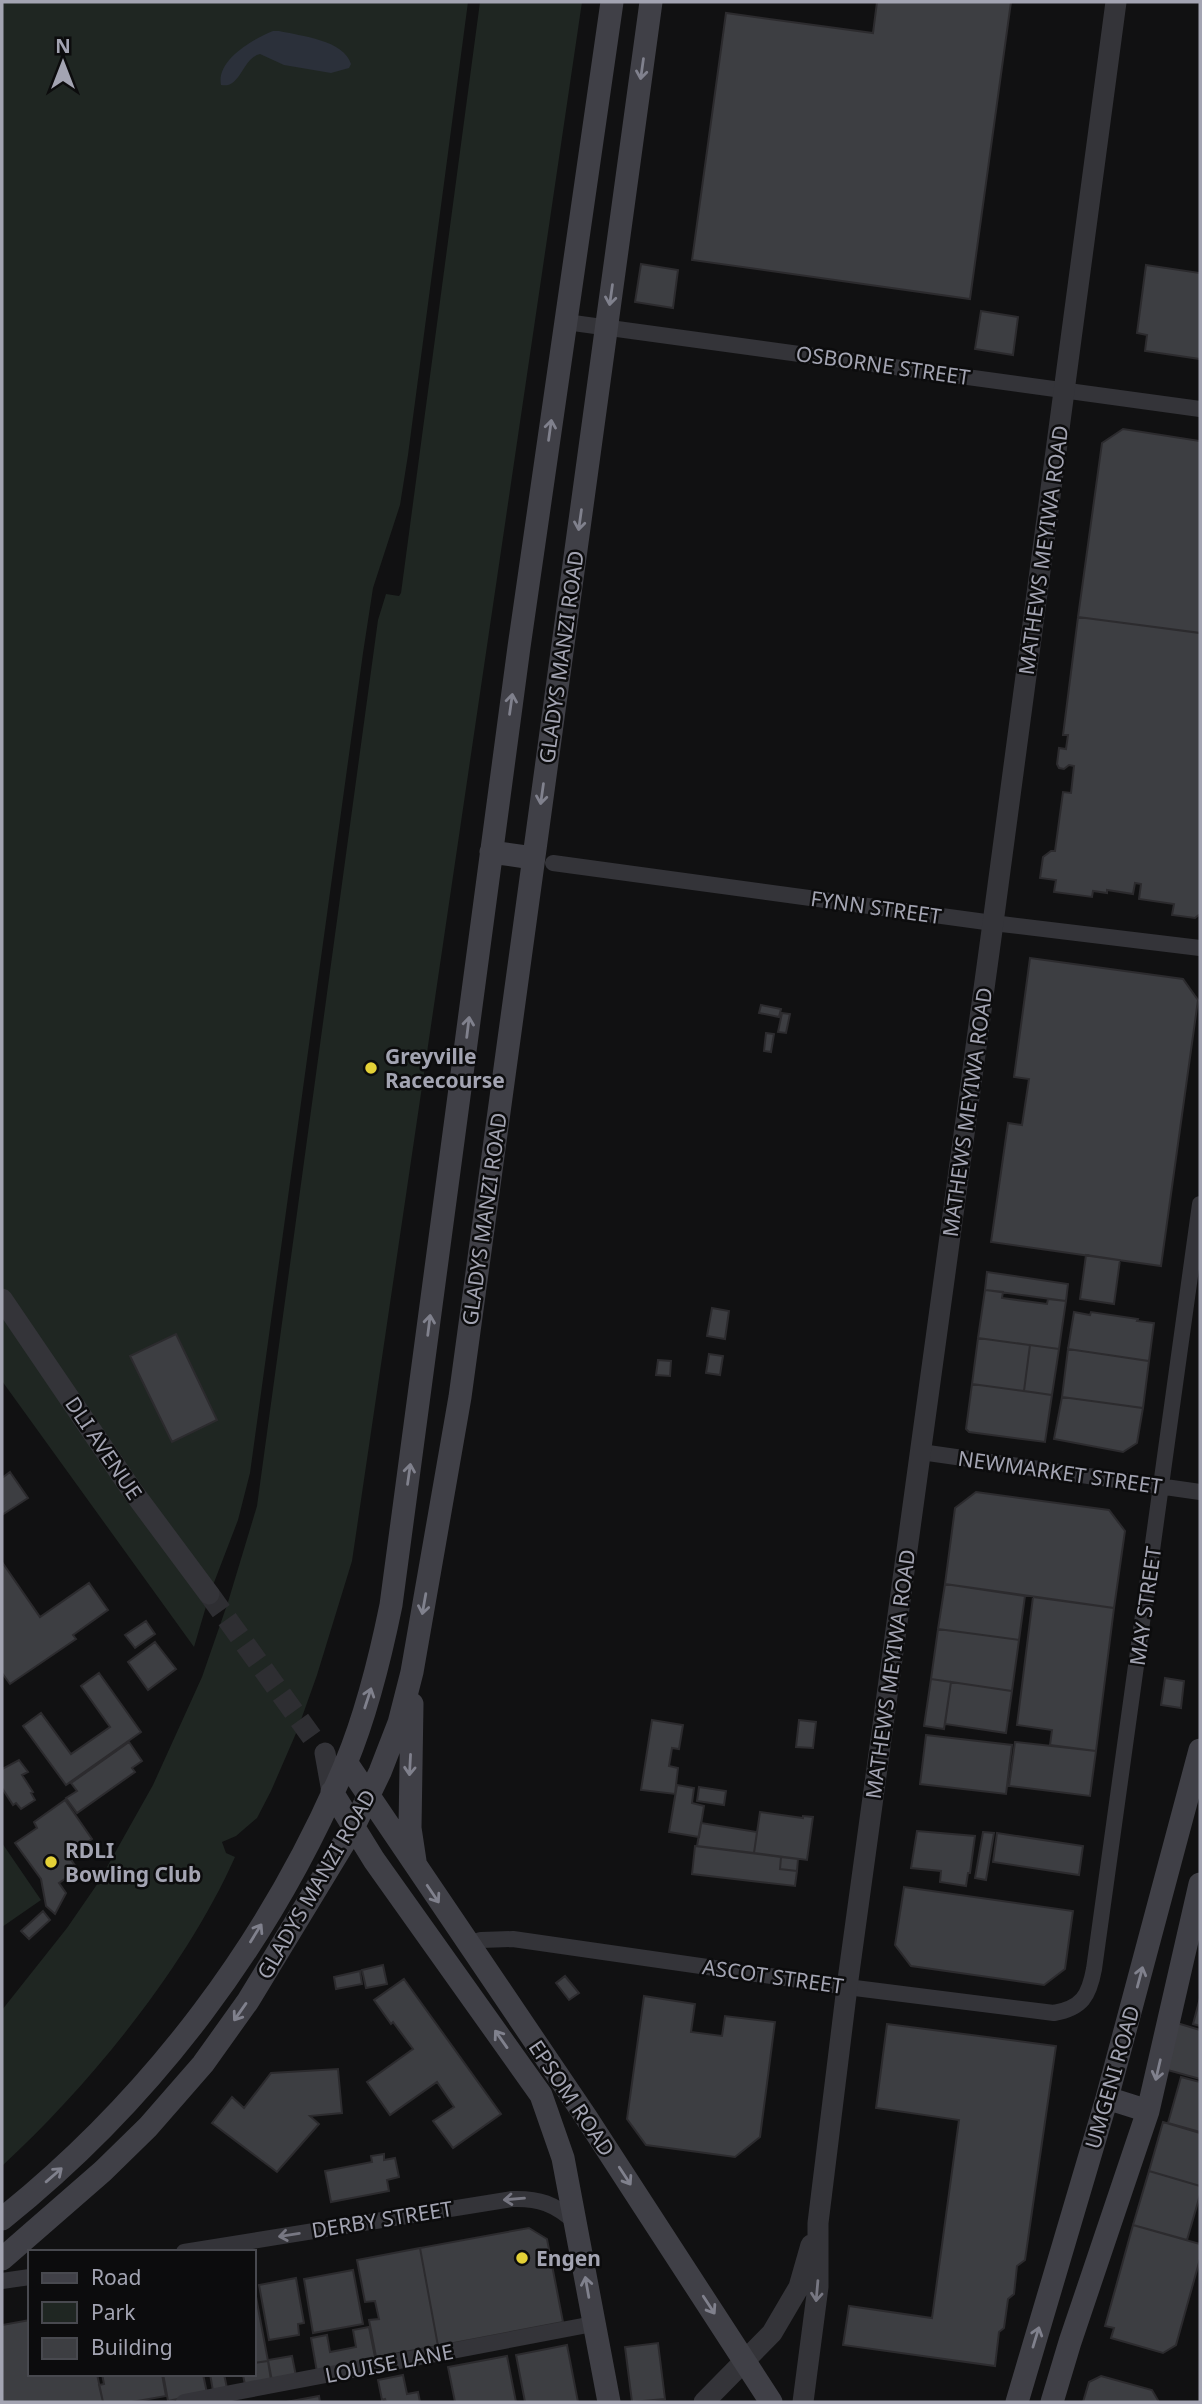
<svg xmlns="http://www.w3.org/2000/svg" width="1202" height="2404" font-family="'Noto Sans',sans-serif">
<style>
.green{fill:#1f2622}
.water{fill:#2b303a}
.building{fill:#3d3e42;stroke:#2c2b2e;stroke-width:2}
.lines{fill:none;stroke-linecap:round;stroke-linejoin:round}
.tertiary-tunnel{stroke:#2e2e32;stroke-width:21;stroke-dasharray:21 10;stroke-linecap:butt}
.minor{stroke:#343439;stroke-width:16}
.tertiary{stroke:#343439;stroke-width:21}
.secondary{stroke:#404047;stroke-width:23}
.oneway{stroke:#80818d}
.oneway2{stroke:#777782}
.poi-dot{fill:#e4d137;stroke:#0c0c0d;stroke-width:2.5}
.labels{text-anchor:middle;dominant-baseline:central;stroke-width:5;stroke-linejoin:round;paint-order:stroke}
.street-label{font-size:21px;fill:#a3a4b2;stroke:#0c0c0d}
.poi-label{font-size:21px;font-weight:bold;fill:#a3a4b2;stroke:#0c0c0d;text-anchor:start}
</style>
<rect width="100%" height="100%" fill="#111112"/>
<path class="green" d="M2,2H468L408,455L400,505L373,588L363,653L250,1473L238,1520L210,1593L194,1647L2,1381Z
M480,2H582L352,1561L317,1675L297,1731L271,1791L257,1818L236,1836L222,1842L226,1853L235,1857C186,1967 90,2085 2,2166V2010L67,1928L98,1883L153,1785L202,1677L228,1602L257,1506L378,620L386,594L399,596L401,593Z
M2,1843L41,1900L2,1927Z"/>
<path class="water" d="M273,31H279C301,36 344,40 351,64L349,68L331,73L284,65L260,54C242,58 241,89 221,85C216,60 253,39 273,31Z"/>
<path class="building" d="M877,2H1011L970,299L692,260L726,13L873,33Z
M641,264L678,270L673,308L635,302Z
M1146,265L1200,273V359L1145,351L1147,335L1137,333Z
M981,311L1018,317L1013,355L975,349Z
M1123,429L1200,441V633L1078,617L1102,443Z
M1078,617L1200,633V914L1195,918L1172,915L1174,904L1139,899L1141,884L1135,883L1133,894L1107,890V893L1093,891L1092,897L1054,892L1056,880L1040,878L1043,857L1051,851H1055L1063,792L1071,793L1074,766L1069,765L1064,769L1059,768L1057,764L1059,748L1066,749L1068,735H1063Z
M1030,958L1183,979L1198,1000L1161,1266L991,1242L1008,1123L1022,1125L1029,1079L1014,1077Z
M761,1005L781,1009L779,1017L759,1013Z
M782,1013L790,1014L786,1033L778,1032Z
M766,1033L774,1034L771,1052L764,1051Z
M1086,1255L1120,1260L1114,1304L1080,1299Z
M987,1272L1068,1284L1066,1301L985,1290Z
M985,1290L1003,1292L1002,1298L1047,1304L1048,1299L1066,1301L1059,1349L978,1338Z
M712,1308L729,1311L725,1339L707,1336Z
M1074,1312L1090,1315L1091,1312L1138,1319L1137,1321L1154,1323L1149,1361L1068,1349Z
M176,1334L217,1420L172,1442L130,1356Z
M978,1338L1030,1345L1024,1391L972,1384Z
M1030,1345L1059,1349L1052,1395L1024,1391Z
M1068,1349L1149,1361L1143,1408L1062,1397Z
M709,1354L723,1356L720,1375L706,1373Z
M658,1360L671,1361L670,1376L656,1375Z
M972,1384L1052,1395L1045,1442L969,1432L966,1429Z
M1062,1397L1143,1408L1137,1443L1123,1452L1054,1439Z
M10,1472L28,1498L2,1515V1478Z
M976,1492L1109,1510L1125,1531L1114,1608L945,1584L955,1508Z
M2,1562L40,1617L89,1583L108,1610L73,1635L76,1639L10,1684L2,1673Z
M945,1584L1025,1596L1019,1640L938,1629Z
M1033,1597L1114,1608L1096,1751L1050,1745L1052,1730L1017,1725Z
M146,1621L155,1634L135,1648L125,1635Z
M938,1629L1019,1640L1012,1691L931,1679Z
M155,1642L176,1669L148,1690L128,1662Z
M99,1673L141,1732L66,1785L23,1726L41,1713L71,1754L110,1727L81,1686Z
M1165,1678L1184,1681L1181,1708L1161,1705Z
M931,1679L951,1682L944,1729L924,1726Z
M951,1682L1012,1691L1006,1733L945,1724Z
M652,1720L683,1725L679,1749L672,1748L669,1766L678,1768L675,1794L641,1790Z
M799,1720L816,1722L813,1748L796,1747Z
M926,1735L1012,1745L1006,1794L920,1784Z
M129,1742L142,1761L132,1768L135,1772L77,1813L66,1798L77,1791L71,1783Z
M1015,1742L1096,1751L1090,1796L1009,1786Z
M19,1760L28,1772L22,1775L33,1792L31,1793L35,1800L21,1809L16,1803L13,1805L2,1788V1769Z
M677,1785L694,1788L692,1803L704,1806L699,1837L669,1832Z
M699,1787L726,1791L724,1805L697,1801Z
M65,1800L92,1839L68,1855L78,1870L59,1883L66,1893L55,1914L46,1906L41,1879L15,1843L37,1828L34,1822Z
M760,1812L803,1818V1816L813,1817L807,1860L754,1853Z
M701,1823L757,1832L754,1853L697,1846Z
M917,1831L975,1836L970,1873H968L966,1886L940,1882L941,1871L911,1868Z
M983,1832L994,1833L986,1880L975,1878Z
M997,1833L1083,1846L1079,1875L993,1862Z
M695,1846L781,1857L780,1869L797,1871L795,1886L692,1874Z
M781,1857L798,1859L797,1871L780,1869Z
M904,1887L1073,1911L1065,1969L1044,1985L911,1966L895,1945Z
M43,1911L50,1920L29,1939L21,1931Z
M383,1965L387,1984L366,1988L362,1970Z
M360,1971L362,1984L336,1989L334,1977Z
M565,1976L579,1993L569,2000L556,1983Z
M404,1979L501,2114L453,2148L433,2121L454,2107L437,2082L390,2115L367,2082L413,2049L393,2022L391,2024L374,2000Z
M644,1996L695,2004L691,2032L722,2036L725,2016L775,2022L760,2137L735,2157L646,2145L627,2119Z
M1200,1998V2026L1193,2024Z
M1177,2023L1200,2030V2079L1164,2069Z
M887,2024L1056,2046L1025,2260L1017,2266L1014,2294L1008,2299L1004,2328L999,2332L995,2366L843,2345L849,2306L932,2318L959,2120L876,2108Z
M338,2069L342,2113L310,2116L319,2124L277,2172L212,2123L232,2097L244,2108L271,2073Z
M1181,2077L1200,2082V2132L1168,2123Z
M1163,2122L1200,2133V2186L1149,2171Z
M384,2154V2160L395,2158L399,2177L387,2180L389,2191L331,2202L325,2171L372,2162L371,2156Z
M1149,2171L1200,2186V2195L1187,2240L1133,2225Z
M1133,2225L1200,2244V2259L1176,2345L1163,2353L1111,2338L1114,2328L1105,2326Z
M529,2228L547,2239L563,2322L438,2346L420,2248Z
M420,2248L438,2346L376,2357L369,2320L379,2319L375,2301L365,2302L357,2260Z
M353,2270L363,2324L313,2333L304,2279Z
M296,2278L304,2323L298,2324L299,2335L269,2340L259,2285Z
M254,2286L268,2361L254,2363Z
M30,2320V2374H97L103,2402H2V2325Z
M369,2327L376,2362L317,2372L311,2338L327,2335L330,2352L356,2347L353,2330Z
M658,2343L665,2399L632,2402L625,2347Z
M567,2345L578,2402H525L516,2355Z
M292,2356L296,2376L272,2381L268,2360Z
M507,2356L516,2402H455L448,2367Z
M268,2361L271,2380L245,2385L243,2375L254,2374L256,2373L254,2363Z
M102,2374H162L166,2396L132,2402H103L99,2385L104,2384Z
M163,2374H203L207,2393L168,2401Z
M210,2374H224L227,2388L213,2391Z
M403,2375L407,2394L418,2392L420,2402H386L385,2399L382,2400L378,2380Z
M1101,2376L1152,2390L1159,2402H1083L1089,2382Z
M319,2396L320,2402H286Z"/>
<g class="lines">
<path class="tertiary-tunnel" d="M209,1594L317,1744"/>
<path class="minor" d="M566,322L1200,409
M553,863L993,923L1200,948
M921,1452L1200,1492
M467,1944L481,1940L513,1939L847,1987L1054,2013C1082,2008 1089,1996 1094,1969L1200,1204
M184,2252L512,2199C539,2198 555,2204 575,2222
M2,2281L30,2277
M184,2402L593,2324"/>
<path class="tertiary" d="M2,1299L131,1489L209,1594
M325,1753L332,1792
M704,2402L772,2333L799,2287L811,2245
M803,2402L818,2287V2223L847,1987L993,923L1116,2"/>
<path class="secondary" d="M491,852L533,858
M412,1704L410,1828L415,1861
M346,1762L586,2117L771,2402
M332,1792L374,1860L541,2095L563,2158L609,2402
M1107,2098L1148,2111
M2,2219C153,2098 271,1941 346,1763C367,1712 380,1659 391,1605L519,647L612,2
M2,2259L103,2171L148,2127L203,2064L248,2001L353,1828L380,1772L399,1723L412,1672L460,1397L651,2
M1017,2402L1107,2098L1200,1750
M1052,2402L1070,2342L1148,2111L1200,1884"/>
</g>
<defs><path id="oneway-shaft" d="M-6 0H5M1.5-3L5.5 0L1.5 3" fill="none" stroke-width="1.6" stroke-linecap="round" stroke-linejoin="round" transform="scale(1.75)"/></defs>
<g class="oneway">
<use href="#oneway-shaft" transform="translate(642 69) rotate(98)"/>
<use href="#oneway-shaft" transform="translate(611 295) rotate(98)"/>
<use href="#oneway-shaft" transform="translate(550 430) rotate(-82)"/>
<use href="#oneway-shaft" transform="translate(580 520) rotate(98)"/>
<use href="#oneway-shaft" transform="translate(511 704) rotate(-82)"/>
<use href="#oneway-shaft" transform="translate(542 794) rotate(98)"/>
<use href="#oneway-shaft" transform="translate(468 1027) rotate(-83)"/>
<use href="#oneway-shaft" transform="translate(429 1325) rotate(-83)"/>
<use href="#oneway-shaft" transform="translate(409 1474) rotate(-82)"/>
<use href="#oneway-shaft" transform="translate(424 1604) rotate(100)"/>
<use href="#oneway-shaft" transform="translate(368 1698) rotate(-72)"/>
<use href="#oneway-shaft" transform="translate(410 1765) rotate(93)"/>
<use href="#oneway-shaft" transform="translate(433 1894) rotate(56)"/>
<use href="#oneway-shaft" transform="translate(256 1933) rotate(-58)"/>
<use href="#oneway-shaft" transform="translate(1140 1977) rotate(-75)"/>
<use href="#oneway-shaft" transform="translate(240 2012) rotate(125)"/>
<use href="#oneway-shaft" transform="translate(501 2039) rotate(-125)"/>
<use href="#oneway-shaft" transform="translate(1158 2070) rotate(103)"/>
<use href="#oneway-shaft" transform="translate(54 2175) rotate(-41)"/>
<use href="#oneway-shaft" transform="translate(625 2176) rotate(57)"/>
<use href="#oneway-shaft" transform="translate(587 2287) rotate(-100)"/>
<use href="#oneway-shaft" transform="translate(709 2305) rotate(57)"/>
<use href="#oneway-shaft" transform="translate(1036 2337) rotate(-73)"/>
</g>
<g class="oneway2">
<use href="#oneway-shaft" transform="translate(514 2199) rotate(175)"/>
<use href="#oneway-shaft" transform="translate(289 2235) rotate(171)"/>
<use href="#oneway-shaft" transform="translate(817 2291) rotate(95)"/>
</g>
<g class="poi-dot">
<circle cx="371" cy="1068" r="7"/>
<circle cx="51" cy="1862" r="7"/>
<circle cx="522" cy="2258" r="7"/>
</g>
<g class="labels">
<g class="street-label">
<text transform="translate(883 365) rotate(8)">OSBORNE STREET</text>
<text transform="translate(1043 550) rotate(-82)">MATHEWS MEYIWA ROAD</text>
<text transform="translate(561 657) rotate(-82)">GLADYS MANZI ROAD</text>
<text transform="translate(876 907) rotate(8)">FYNN STREET</text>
<text transform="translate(967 1112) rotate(-82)">MATHEWS MEYIWA ROAD</text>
<text transform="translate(484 1219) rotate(-82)">GLADYS MANZI ROAD</text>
<text transform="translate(104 1448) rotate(56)">DLI AVENUE</text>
<text transform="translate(1060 1472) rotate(8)">NEWMARKET STREET</text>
<text transform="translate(1145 1606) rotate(-82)">MAY STREET</text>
<text transform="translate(890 1674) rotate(-82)">MATHEWS MEYIWA ROAD</text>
<text transform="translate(316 1884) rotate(-60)">GLADYS MANZI ROAD</text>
<text transform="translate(773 1976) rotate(8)">ASCOT STREET</text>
<text transform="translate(1112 2077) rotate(-74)">UMGENI ROAD</text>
<text transform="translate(572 2098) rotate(56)">EPSOM ROAD</text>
<text transform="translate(382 2219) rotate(-9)">DERBY STREET</text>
<text transform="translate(389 2363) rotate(-11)">LOUISE LANE</text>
</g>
<g class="poi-label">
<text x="385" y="1056">Greyville<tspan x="385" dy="24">Racecourse</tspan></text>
<text x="65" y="1850">RDLI<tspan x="65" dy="24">Bowling Club</tspan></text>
<text x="536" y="2258">Engen</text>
</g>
</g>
<rect width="1202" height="2404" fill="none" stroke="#a3a4b2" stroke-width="7"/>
<rect x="28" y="2250" width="228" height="126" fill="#0c0c0d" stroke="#48494f" stroke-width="2"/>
<rect x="42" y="2273" width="35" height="10" fill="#404047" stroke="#48494f" stroke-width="2"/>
<text x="91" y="2285" font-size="21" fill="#a3a4b2">Road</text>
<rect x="42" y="2302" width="35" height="21" fill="#1f2622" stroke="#48494f" stroke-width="2"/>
<text x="91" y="2320" font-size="21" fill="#a3a4b2">Park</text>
<rect x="42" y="2338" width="35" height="21" fill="#3d3e42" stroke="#48494f" stroke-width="2"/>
<text x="91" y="2355" font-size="21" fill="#a3a4b2">Building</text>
<g transform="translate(63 63)" stroke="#0c0c0d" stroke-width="5" paint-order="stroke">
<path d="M0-5L12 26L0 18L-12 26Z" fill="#a3a4b2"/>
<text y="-10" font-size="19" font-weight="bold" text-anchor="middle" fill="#a3a4b2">N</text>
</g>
</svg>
